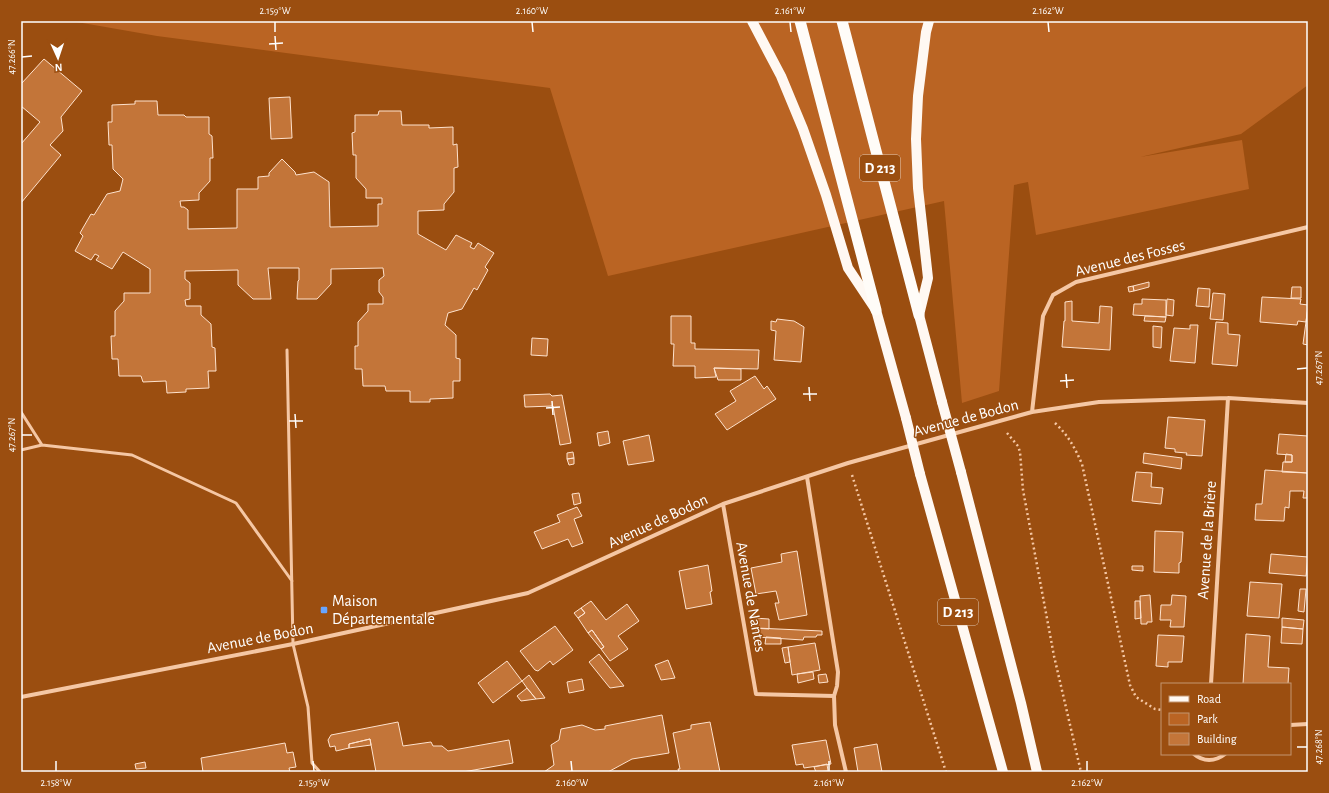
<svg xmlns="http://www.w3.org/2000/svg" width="1329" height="793" font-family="'Alegreya Sans',sans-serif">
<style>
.green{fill:#ba6423}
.building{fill:#c37539;stroke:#fee2cd}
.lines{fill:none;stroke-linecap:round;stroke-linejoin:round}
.path{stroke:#f5c7a4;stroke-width:2.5;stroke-dasharray:2 3;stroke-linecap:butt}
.service{stroke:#f5c7a4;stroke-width:3}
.minor{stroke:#f5c7a4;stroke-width:4}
.primary{stroke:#fff8f2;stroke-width:10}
.trunk{stroke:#fffcf8;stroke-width:11}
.primary-bridge{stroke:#fff8f2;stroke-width:10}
.ticks{fill:none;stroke:#fff;stroke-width:1.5}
.poi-dot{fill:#68a5ff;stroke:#9b4e10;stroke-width:1.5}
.labels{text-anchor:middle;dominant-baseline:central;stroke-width:3;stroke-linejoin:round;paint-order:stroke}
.shield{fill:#9b4e10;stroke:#e1cab7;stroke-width:1}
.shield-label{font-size:15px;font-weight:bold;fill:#fff}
.street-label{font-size:16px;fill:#fff;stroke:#9b4e10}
.poi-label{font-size:16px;fill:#fff;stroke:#9b4e10;text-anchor:start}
.neatline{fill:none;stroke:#fff;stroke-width:1.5}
.ticks-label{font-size:10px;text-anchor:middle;fill:#fff}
</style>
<rect width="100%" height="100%" fill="#9b4e10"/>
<path class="green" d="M71,21H1308V85L1241,134L1140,157L1242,140L1249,189L1036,235L1028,182L1014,185L999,391L962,403L944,201L608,276L550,88L157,36Z"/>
<path class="building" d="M44,59L82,91L61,117L63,131L50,145L61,155L21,203V144L40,122L21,106V84Z
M290,97L292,138L271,139L269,98Z
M135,101H157L158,115H184L186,117H209V134L212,136L213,158H210V181L199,193V200L180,201L181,207H184L188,210V229L237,228V189H258V177L269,176V173L282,159L295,172L296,175L314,172L329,182L330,227L378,226V204H382V198H366V189L356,178V155H353L352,133L355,132V115H378L379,111H401L402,125H429V128L453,127V145L457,144L458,167L454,168V192L444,204V210L418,211V234L446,250L456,235L472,243L470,247L474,249L478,243L494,253L485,267L488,270L477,290L474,288L462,309L448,313L445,325L456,335V358L460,359V381H453V398L430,399V402H410V391H386L385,386H363L362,369H355V346H358V322L368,311V304H383V297L379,292V280L384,276L383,268L331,269V284L317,299H297L298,281L299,280V268H268L271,299H253L238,285V270L185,271V279L190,283V299L185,300L186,306H201V315L211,324L212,347L215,348L216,371H208L209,388L186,389V392L167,393L166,381L143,382L141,376H119L118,359H112L111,336H115V311L124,301V293H150V269L123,252L112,269L96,260L99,256L95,254L91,260L75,251L83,236L80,233L91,214L94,215L107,194L120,191L123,179L113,169L112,145H109L108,122H112V105L135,104Z
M1149,282V287L1134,291L1133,286Z
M1133,286L1134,291L1129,292L1128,287Z
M1292,287H1301V298H1291Z
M1198,288L1210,289L1209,307L1196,306Z
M1213,293L1225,294L1223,320L1210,319Z
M1262,297L1301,299L1300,304L1308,305L1306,322L1298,321L1297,325L1260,322Z
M1142,299L1166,300V317L1133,315L1134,304H1142Z
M1167,299L1174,300L1173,316L1166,315Z
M1072,301V321L1099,323L1100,306L1112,307L1110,350L1062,347L1064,321H1065V302Z
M1308,307V345L1303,344Z
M671,316H691V343H695V349L759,350L758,369L714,368L716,377L695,378V366H673L674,344H671Z
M1145,316L1166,317L1165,322L1144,321Z
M777,319L794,321L804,327L801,362L774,360L776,331L771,330V321L776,322Z
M1216,322L1228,323V334L1240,335L1237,366L1212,364Z
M1190,325H1198L1195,363L1170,361L1174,328L1190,329Z
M1153,326L1162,327L1161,348L1153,347Z
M532,338L548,339L547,356L531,355Z
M714,368L741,369V380H718Z
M755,376L764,389L767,386L776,399L727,430L715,414L736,401L730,391Z
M550,394L552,396L562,395L571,443L560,445L553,406L525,407L524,395Z
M1168,417L1205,420L1202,456L1186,455L1187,453L1175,452V449L1165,448Z
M608,431L610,443L599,446L597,433Z
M1279,434L1308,436V473L1282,472L1283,462H1292V455L1277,454Z
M649,435L654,461L628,465L623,441Z
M573,452L574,458L567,459V453Z
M1144,453L1182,458L1181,469L1143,463Z
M1286,454L1292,455V462H1285Z
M574,458V464L569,465L567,459Z
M1265,470L1308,473V498H1303L1304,491H1290L1289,508L1285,507L1284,521L1255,520L1256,504H1262Z
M1136,472L1152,473L1151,487L1163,488L1161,504L1132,501Z
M579,493L581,503L574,505L572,494Z
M577,507L582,516L574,519L583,543L572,547L568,539L542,549L534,532L560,522L557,515Z
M1155,531L1183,532L1181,562L1179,563V573L1154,572Z
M797,551L807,615L779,620L775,603H779L776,591L756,594L751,568L782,562L781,554Z
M1271,554L1308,557L1306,576L1269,573Z
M708,565L712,591L710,592L712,604L686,609L679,571Z
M1132,566H1143V571L1132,570Z
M1250,582L1282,584L1279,618L1247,616Z
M1300,589H1306L1304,612L1298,611Z
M1150,595L1152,622H1147V624H1141L1140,596Z
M1172,595L1186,596L1184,627H1170L1171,620H1160L1161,605H1171Z
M591,601L606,620L627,604L639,621L618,636L628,649L610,661L601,649L604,647L592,630L588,633L578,618L585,613L581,608Z
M1135,601H1140L1141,618L1135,619Z
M581,608L585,613L578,618L574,613Z
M754,618L769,619V629L753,628Z
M1282,618L1304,620L1303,629L1282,627Z
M555,626L573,650L553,665L550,661L538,671L535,670L520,651Z
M1282,627L1303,629L1302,644L1281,643Z
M756,628L822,631V635H817L816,637H804L803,640L756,637Z
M592,630L604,647L601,649L588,633Z
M1246,634L1270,636L1268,667L1289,668L1288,684H1243Z
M1158,635L1184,636L1182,662H1168V667L1156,666Z
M766,637L781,638V644H765Z
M815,643L820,670L792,675L788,647Z
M788,647L790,662L785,663L782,648Z
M599,654L624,686L610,688L589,662Z
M668,660L675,678L661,680L655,665Z
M507,661L522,681L493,703L478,683Z
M813,672L814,679L798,683L797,674Z
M826,674L828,682L819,683L818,675Z
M529,675L545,698L536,699L527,688L522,681Z
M582,679L584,690L569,693L567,682Z
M527,688L536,699L521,701L517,696Z
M662,715L669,753L632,759L608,772H544L554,765L551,745L559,740L561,729L582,725L595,730L605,729V726Z
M398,722L403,746L431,742L433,746H442L448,751L509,740L513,763L463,772H376L370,739L349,744V748L336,751L335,746L330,747L328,740L331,735Z
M710,722L720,772H679L678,769H680L673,733L691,729V725Z
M370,739L371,745L349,748V744Z
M826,740L831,764L804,768L803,764L796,765L792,745Z
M285,743L287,753L293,752L296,767L289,768L290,772H203L201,758Z
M877,744L882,772H858L854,748Z
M145,762L146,768L136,769L135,764Z
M827,764L828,771L816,772L814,767Z"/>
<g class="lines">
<path class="path" d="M1055,423C1068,435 1075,448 1082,464L1130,685L1136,697L1155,709L1162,710
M1007,433L1018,446L1020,452L1023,490L1054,656L1081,772
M852,475L946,772"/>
<path class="service" d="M287,350L293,644L308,707L312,763L320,772
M21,412L42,445
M21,450L42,445L132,455L236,503L292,581"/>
<path class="minor" d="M1032,412L1043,316L1053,295L1076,282L1308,227
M807,477L838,672L837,686L834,696L835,725L846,772
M723,504L756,694L834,696
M1211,684L1228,398
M21,697L293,644L528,593L723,504L848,463L1032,412L1099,402L1228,398L1308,403
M1290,725L1308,724
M1194,754C1203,762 1215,762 1225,754"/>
<path class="primary" d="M752,21L781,76L803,129L826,195L848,268L876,310L906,418
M929,21L926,32L918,96L916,139L918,188L928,278L919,315L942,402
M961,472L1021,703L1037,772
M920,474L1003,772"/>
<path class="trunk" d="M800,21L876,310
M842,21L919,315"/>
<path class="primary-bridge" d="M942,402L961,472
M906,418L920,474"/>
</g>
<path class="ticks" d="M275,22V32M532,22L533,32M790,22L791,32M1048,22L1049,32M275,36L276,50M269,44L283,43M22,57L32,56M1297,369L1307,368M1066,374L1067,388M1060,381L1074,380M809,387L810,401M803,394H817M552,401L553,415M546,408L560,407M295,414L296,428M289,421H303M22,435H32M1297,747H1307M56,761V771M313,761L314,771M571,761L572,771M829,761V771M1087,761V771"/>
<rect class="poi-dot" x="320" y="606" width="8" height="8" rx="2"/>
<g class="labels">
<g class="shield">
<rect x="860" y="155" width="40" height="26" rx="3"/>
<rect x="938" y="599" width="40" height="26" rx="3"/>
</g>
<g class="shield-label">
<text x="880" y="168">D 213</text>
<text x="958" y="612">D 213</text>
</g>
<g class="street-label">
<text transform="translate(1130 258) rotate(-14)">Avenue des Fosses</text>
<text transform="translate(966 418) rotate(-15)">Avenue de Bodon</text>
<text transform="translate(658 521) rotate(-25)">Avenue de Bodon</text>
<text transform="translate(1207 540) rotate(-86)">Avenue de la Brière</text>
<text transform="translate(751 597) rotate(80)">Avenue de Nantes</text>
<text transform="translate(260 638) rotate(-11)">Avenue de Bodon</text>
</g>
<g class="poi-label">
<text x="332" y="601">Maison<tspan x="332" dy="18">Départementale</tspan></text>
</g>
</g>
<rect width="1329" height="793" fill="none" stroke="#9b4e10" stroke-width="44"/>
<rect x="1161" y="683" width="130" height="72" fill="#9b4e10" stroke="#c39570"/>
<rect x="1169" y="696" width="20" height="6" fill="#fff8f2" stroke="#c39570"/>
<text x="1197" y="703" font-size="12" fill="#ffffff">Road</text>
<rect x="1169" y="713" width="20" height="12" fill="#ba6423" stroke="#c39570"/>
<text x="1197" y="723" font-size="12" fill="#ffffff">Park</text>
<rect x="1169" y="733" width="20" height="12" fill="#c37539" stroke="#c39570"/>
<text x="1197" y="743" font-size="12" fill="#ffffff">Building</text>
<g transform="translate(58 58) rotate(177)" stroke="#9b4e10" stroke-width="3" paint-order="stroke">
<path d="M0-3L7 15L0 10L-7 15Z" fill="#ffffff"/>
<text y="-6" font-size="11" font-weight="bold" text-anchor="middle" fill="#ffffff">N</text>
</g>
<rect x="22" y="22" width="1285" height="749" class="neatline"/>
<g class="ticks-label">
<text x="275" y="14">2.159°W</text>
<text x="532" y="14">2.160°W</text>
<text x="790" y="14">2.161°W</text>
<text x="1048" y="14">2.162°W</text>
<text transform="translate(11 57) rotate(-90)" y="4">47.266°N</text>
<text transform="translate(1318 368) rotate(-90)" y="4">47.267°N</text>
<text transform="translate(11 435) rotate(-90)" y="4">47.267°N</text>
<text transform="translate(1318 747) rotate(-90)" y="4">47.268°N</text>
<text x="56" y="786">2.158°W</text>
<text x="314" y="786">2.159°W</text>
<text x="572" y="786">2.160°W</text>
<text x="829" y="786">2.161°W</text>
<text x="1087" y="786">2.162°W</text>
</g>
</svg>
